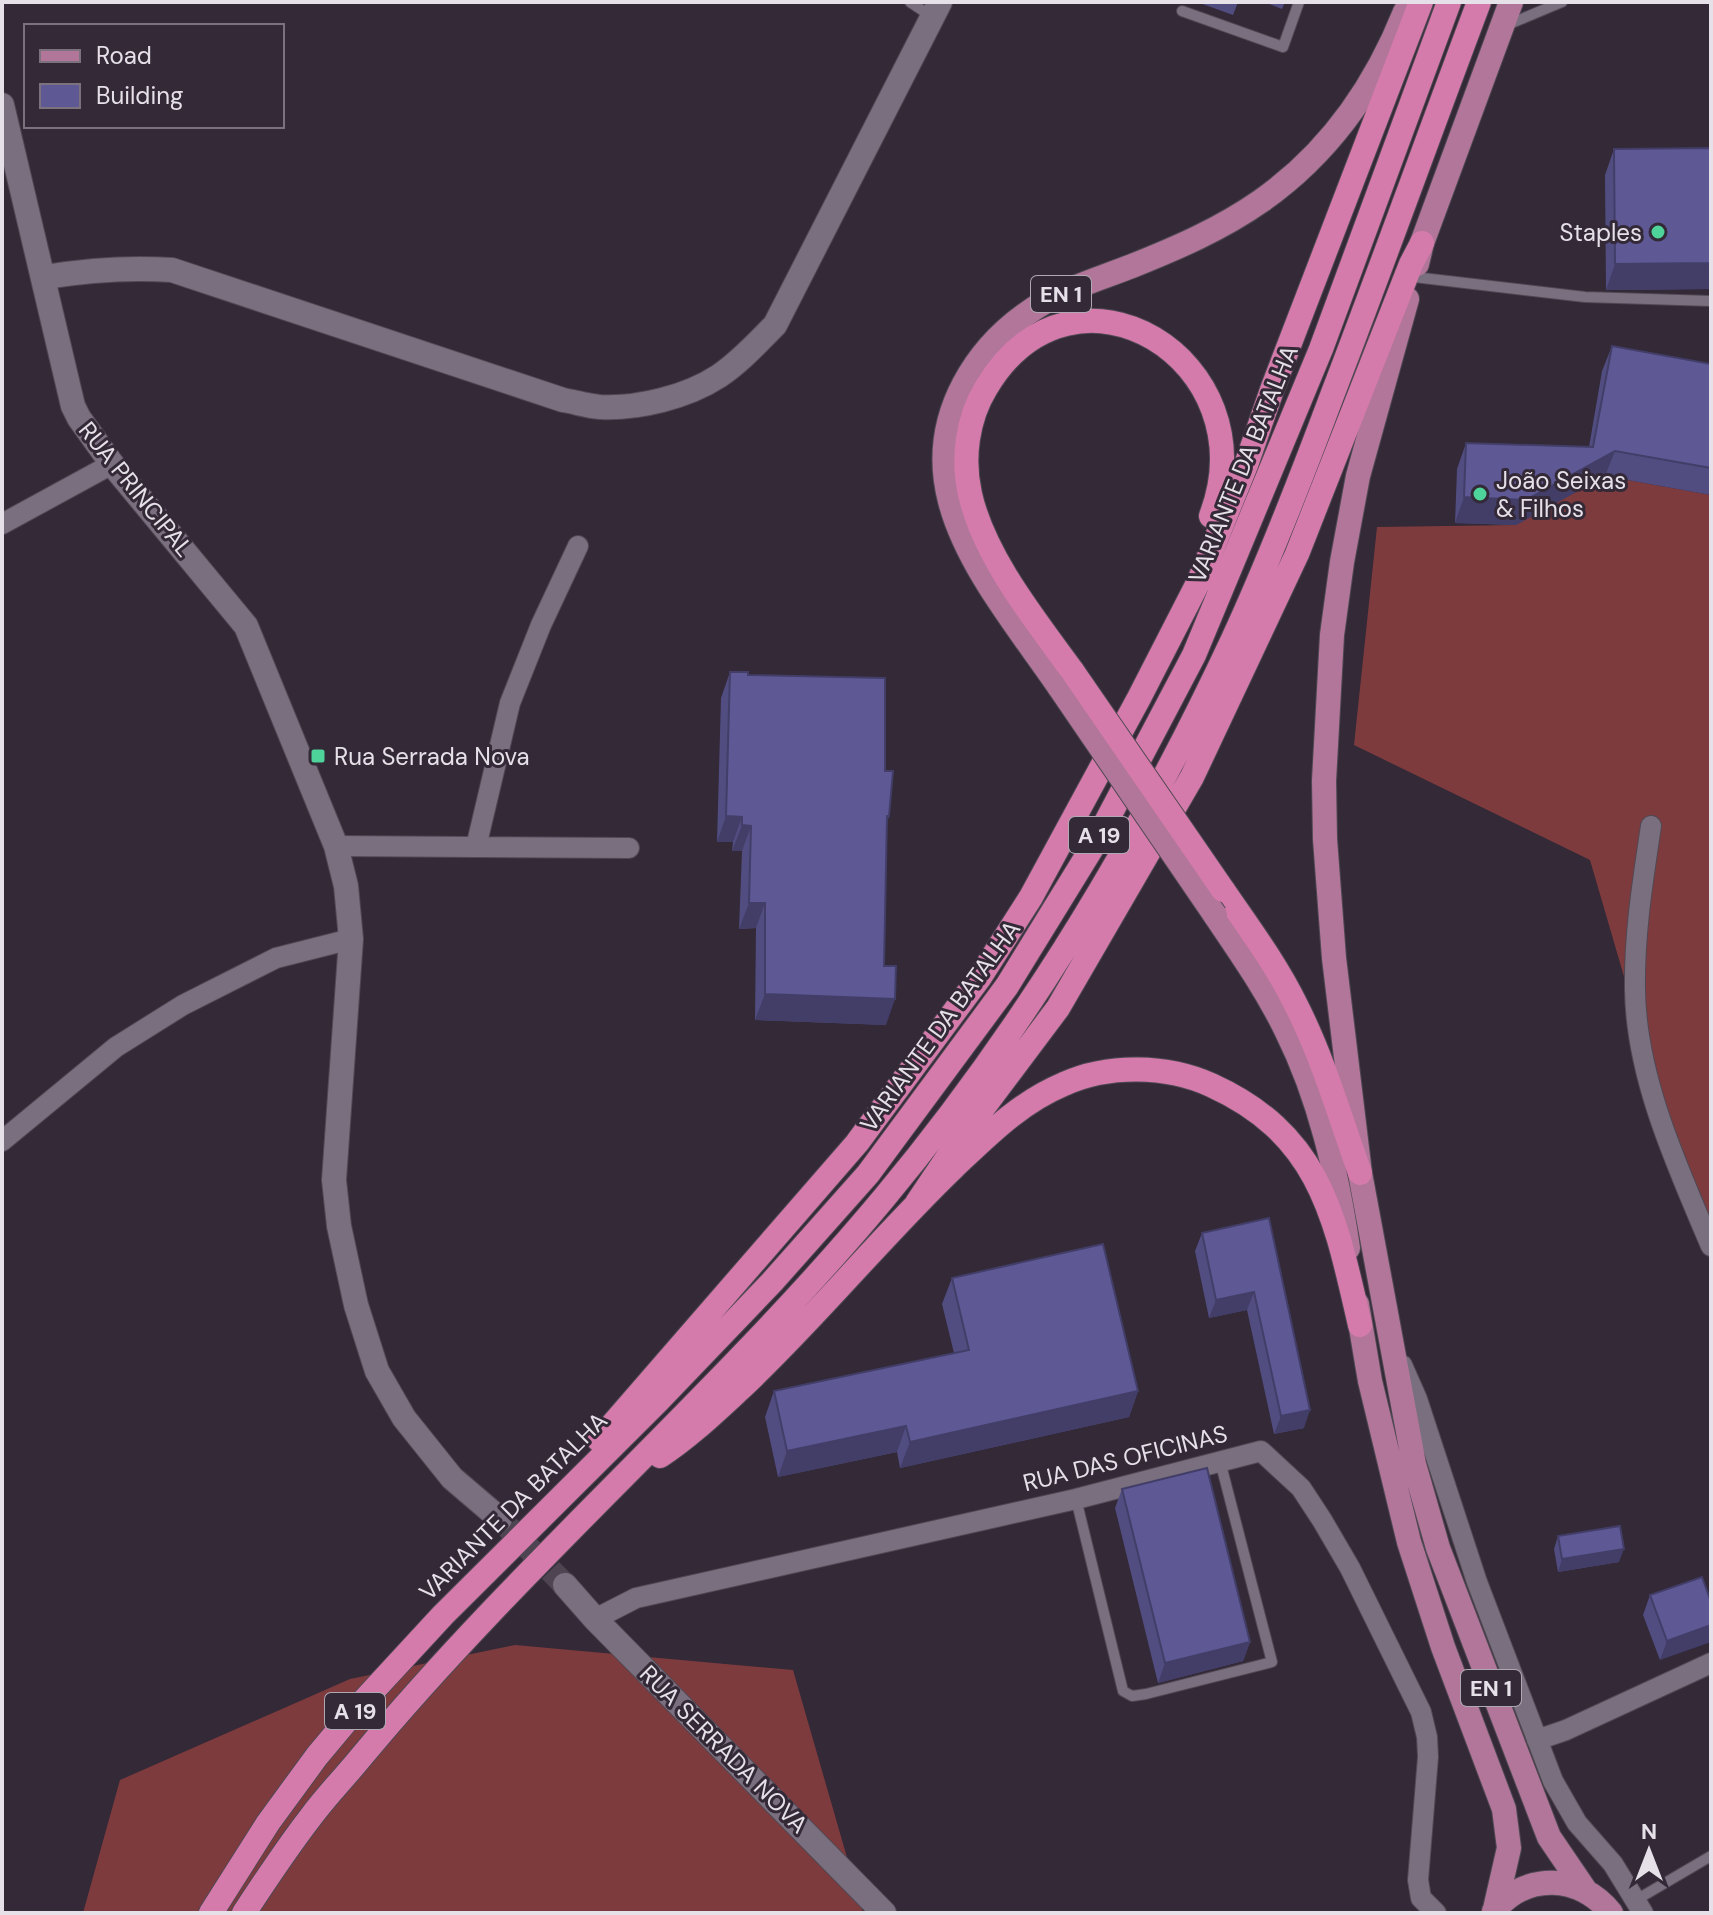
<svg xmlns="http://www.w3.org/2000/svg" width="1713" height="1915" font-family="'DM Sans',sans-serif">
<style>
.forest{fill:#7e3b3e}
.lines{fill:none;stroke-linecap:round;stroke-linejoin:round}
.secondary-tunnel{stroke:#4e4452;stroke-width:24;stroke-dasharray:24 12;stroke-linecap:butt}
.lane-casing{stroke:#504853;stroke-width:12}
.street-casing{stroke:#504853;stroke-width:22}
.secondary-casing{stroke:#504853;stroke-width:26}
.primary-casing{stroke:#504853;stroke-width:26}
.highway-casing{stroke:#504853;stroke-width:26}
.lane{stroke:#7a6f7e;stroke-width:10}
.street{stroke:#7a6f7e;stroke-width:20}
.secondary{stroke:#7a6f7e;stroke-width:24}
.primary{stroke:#b17699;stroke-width:24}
.highway{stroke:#d57bab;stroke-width:24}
.primary-bridge-casing{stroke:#504853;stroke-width:26;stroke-linecap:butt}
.highway-bridge-casing{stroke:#504853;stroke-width:26;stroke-linecap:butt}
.primary-bridge{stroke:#b17699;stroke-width:24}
.highway-bridge{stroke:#d57bab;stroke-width:24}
.wall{fill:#514d80}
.shaded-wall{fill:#423e68}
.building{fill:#5e5995;stroke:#423e68;stroke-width:2}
.poi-dot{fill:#4ed39a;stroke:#332937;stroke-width:3}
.labels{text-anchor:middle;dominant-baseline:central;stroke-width:6;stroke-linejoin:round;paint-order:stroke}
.shield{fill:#332937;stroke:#b0a9b4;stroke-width:2}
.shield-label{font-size:22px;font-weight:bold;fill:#e6e0e9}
.poi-label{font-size:24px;fill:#e6e0e9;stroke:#332937;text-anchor:start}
.street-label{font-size:24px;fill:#e6e0e9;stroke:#332937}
</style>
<rect width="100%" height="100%" fill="#332937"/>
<path class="forest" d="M1605,476L1711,495V1250L1670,1134L1590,860L1354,745L1377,527L1516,525Z
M515,1645L793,1670L863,1913H83L120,1780L350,1679Z"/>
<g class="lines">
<path class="secondary-tunnel" d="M500,1519L565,1585"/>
<g class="lane-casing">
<path id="lane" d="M910,2L931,16
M1182,11L1283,47L1299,2
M1507,25L1562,2
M1414,277L1585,297L1711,301
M1076,1499L1123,1691L1132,1696L1146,1694L1272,1662L1220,1461
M1636,1900L1711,1856"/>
</g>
<g class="street-casing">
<path id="street" d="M2,524L112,464
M1651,826C1643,880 1634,934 1635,990C1636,1077 1677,1166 1711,1246
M336,846L476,847L510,703L541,625L578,546
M476,847L629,848
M2,1141L116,1047L183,1005L276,958L351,939
M1402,1365L1417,1399L1477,1582L1553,1781L1577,1823L1613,1864L1643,1913
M595,1619L636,1598L1076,1499L1261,1451L1301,1488L1322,1520L1350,1568L1421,1712L1427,1737L1428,1757L1418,1880L1421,1898L1436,1913
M1537,1740L1566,1730L1711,1663"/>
</g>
<g class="secondary-casing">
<path id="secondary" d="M2,105L73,406L79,418L112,464L246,626L336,846L346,886L351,939L334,1180L339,1226L356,1305L377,1371L404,1418L452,1478L500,1519
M45,277C88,270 128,267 172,270L563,400C575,402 588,406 600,407C638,409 687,397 719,376C740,362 757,343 775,325L940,2
M565,1585L595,1619L884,1913"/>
</g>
<g class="primary-casing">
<path id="primary" d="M1417,264L1422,243L1511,2
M1407,299L1358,476L1342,562L1332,635L1324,781L1325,839L1334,958L1360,1173L1414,1464L1438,1548L1549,1837L1585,1890
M1060,688C1022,632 967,567 950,501C928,417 976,341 1048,300C1074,286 1104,277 1132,266C1177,248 1221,229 1261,201C1328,154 1375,87 1405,12
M1215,915C1240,952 1266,989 1286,1030C1320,1098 1337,1173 1348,1248
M1357,1304L1370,1381L1409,1542L1443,1647L1504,1809L1509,1848L1495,1909
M1494,1911C1526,1872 1580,1874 1611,1913"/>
</g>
<g class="highway-casing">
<path id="highway" d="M1073,672C1036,621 984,557 970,494C962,459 967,419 986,388C1074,240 1270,361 1211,516
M1223,890C1249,928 1276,964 1296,1005C1323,1058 1340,1117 1360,1173
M917,1203L962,1136L1058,1008L1192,777L1297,554L1411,264L1422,243
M599,1440L857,1143L980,977L1031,897L1139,698L1199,581L1246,465L1273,387L1421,2
M660,1456C689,1437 714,1413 739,1390C815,1319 879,1239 954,1167C988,1135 1019,1103 1064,1084C1108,1064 1167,1065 1211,1085C1321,1135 1335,1217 1360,1325
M211,1913L268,1823L317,1756L358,1707L443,1615L658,1401L772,1282L868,1174L1007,986L1095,843L1194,655L1321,349L1449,2
M244,1913C265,1881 286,1849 310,1818C326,1796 345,1777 362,1756C525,1560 721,1394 884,1198C1025,1029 1140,838 1233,639C1270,559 1302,476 1333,393C1383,263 1430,132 1479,2"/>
</g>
<use href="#lane" class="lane"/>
<use href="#street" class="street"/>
<use href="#secondary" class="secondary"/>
<use href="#primary" class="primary"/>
<use href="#highway" class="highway"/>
<g class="primary-bridge-casing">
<path id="primary-bridge" d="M1060,688L1215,915"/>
</g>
<g class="highway-bridge-casing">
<path id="highway-bridge" d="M1073,672L1223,890"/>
</g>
<use href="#primary-bridge" class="primary-bridge"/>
<use href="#highway-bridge" class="highway-bridge"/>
</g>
<path class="wall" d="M1197,2H1238L1233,15Z
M1264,2H1285L1282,9Z
M1711,148V289L1606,290L1605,175L1614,149Z
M1612,346L1711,364V495L1605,476L1516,525L1455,523L1457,469L1466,443L1589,447L1602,371Z
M730,672L748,675L885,771L889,816L887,824L884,966L886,1025L755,1020L756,928L739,929L742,851H732L733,842H717L721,698Z
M1269,1218L1304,1428L1274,1434L1247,1310L1209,1318L1195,1251L1202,1233Z
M952,1278L1138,1391L1129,1417L900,1468L897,1452L778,1477L765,1417L774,1391L954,1353L942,1304Z
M1122,1489L1250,1642L1243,1661L1158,1683L1115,1508Z
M1558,1536L1619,1562L1558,1572L1554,1549Z
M1650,1595L1711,1602L1660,1660L1643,1615Z"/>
<path class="shaded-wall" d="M1711,263V289L1606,290L1615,264Z
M1615,451L1605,476L1516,525L1455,523L1464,497Z
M726,816L742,817L733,842H717Z
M742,825L751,826L742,851H732Z
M749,903H765L756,928L739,929Z
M765,994L895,999L886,1025L755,1020Z
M1254,1292L1247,1310L1209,1318L1216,1300Z
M1138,1391L1129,1417L900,1468L910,1442Z
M1310,1410L1304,1428L1274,1434L1281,1416Z
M906,1426L897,1452L778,1477L787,1451Z
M1624,1549L1619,1562L1558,1572L1562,1559Z
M1711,1625V1642L1660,1660L1667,1641Z
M1250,1642L1243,1661L1158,1683L1165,1663Z"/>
<path class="building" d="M1711,148V263L1615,264L1614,149Z
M1612,346L1711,364V468L1615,451L1526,500L1464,497L1466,443L1593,447Z
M730,672H748V675L885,678V771H893L889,816H887L884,966H896L895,999L765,994V903H749L751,826L742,825V817L726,816Z
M1269,1218L1310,1410L1281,1416L1254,1292L1216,1300L1202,1233Z
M1103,1244L1138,1391L910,1442L906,1426L787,1451L774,1391L969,1350L952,1278Z
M1207,1468L1250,1642L1165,1663L1122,1489Z
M1620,1526L1624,1549L1562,1559L1558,1536Z
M1702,1577L1711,1602V1625L1667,1641L1650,1595Z"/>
<g class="poi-dot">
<circle cx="1658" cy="232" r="8"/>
<circle cx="1480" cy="494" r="8"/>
<rect x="310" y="748" width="16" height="16" rx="4"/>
</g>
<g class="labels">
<g class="shield">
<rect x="1031" y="276" width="60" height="36" rx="6"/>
<rect x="1069" y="817" width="60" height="36" rx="6"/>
<rect x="1461" y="1670" width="60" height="36" rx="6"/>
<rect x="325" y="1693" width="60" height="36" rx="6"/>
</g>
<g class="shield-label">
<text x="1061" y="294">EN 1</text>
<text x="1099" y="835">A 19</text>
<text x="1491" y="1688">EN 1</text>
<text x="355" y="1711">A 19</text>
</g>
<g class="poi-label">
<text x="1642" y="232" text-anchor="end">Staples</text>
<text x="1496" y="480">João Seixas<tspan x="1496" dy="28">&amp; Filhos</tspan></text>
<text x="334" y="756">Rua Serrada Nova</text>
</g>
<g class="street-label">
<text transform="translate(1243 464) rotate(-68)">VARIANTE DA BATALHA</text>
<text transform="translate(136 489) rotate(51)">RUA PRINCIPAL</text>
<text transform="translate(940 1026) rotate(-54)">VARIANTE DA BATALHA</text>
<text transform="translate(1125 1458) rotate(-14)">RUA DAS OFICINAS</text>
<text transform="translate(513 1506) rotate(-45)">VARIANTE DA BATALHA</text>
<text transform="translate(724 1749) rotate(45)">RUA SERRADA NOVA</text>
</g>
</g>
<rect width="1713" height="1915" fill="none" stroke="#e6e0e9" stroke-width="8"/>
<rect x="24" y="24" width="260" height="104" fill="#332937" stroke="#7b727e" stroke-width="2"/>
<rect x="40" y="50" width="40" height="12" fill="#b17699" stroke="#7b727e" stroke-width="2"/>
<text x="96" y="64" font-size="24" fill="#e6e0e9">Road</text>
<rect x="40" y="84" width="40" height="24" fill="#5e5995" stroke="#7b727e" stroke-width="2"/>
<text x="96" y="104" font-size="24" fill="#e6e0e9">Building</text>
<g transform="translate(1649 1851)" stroke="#332937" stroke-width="6" paint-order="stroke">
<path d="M0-6L14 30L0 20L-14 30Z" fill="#e6e0e9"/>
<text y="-12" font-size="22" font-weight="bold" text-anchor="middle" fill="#e6e0e9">N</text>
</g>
</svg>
